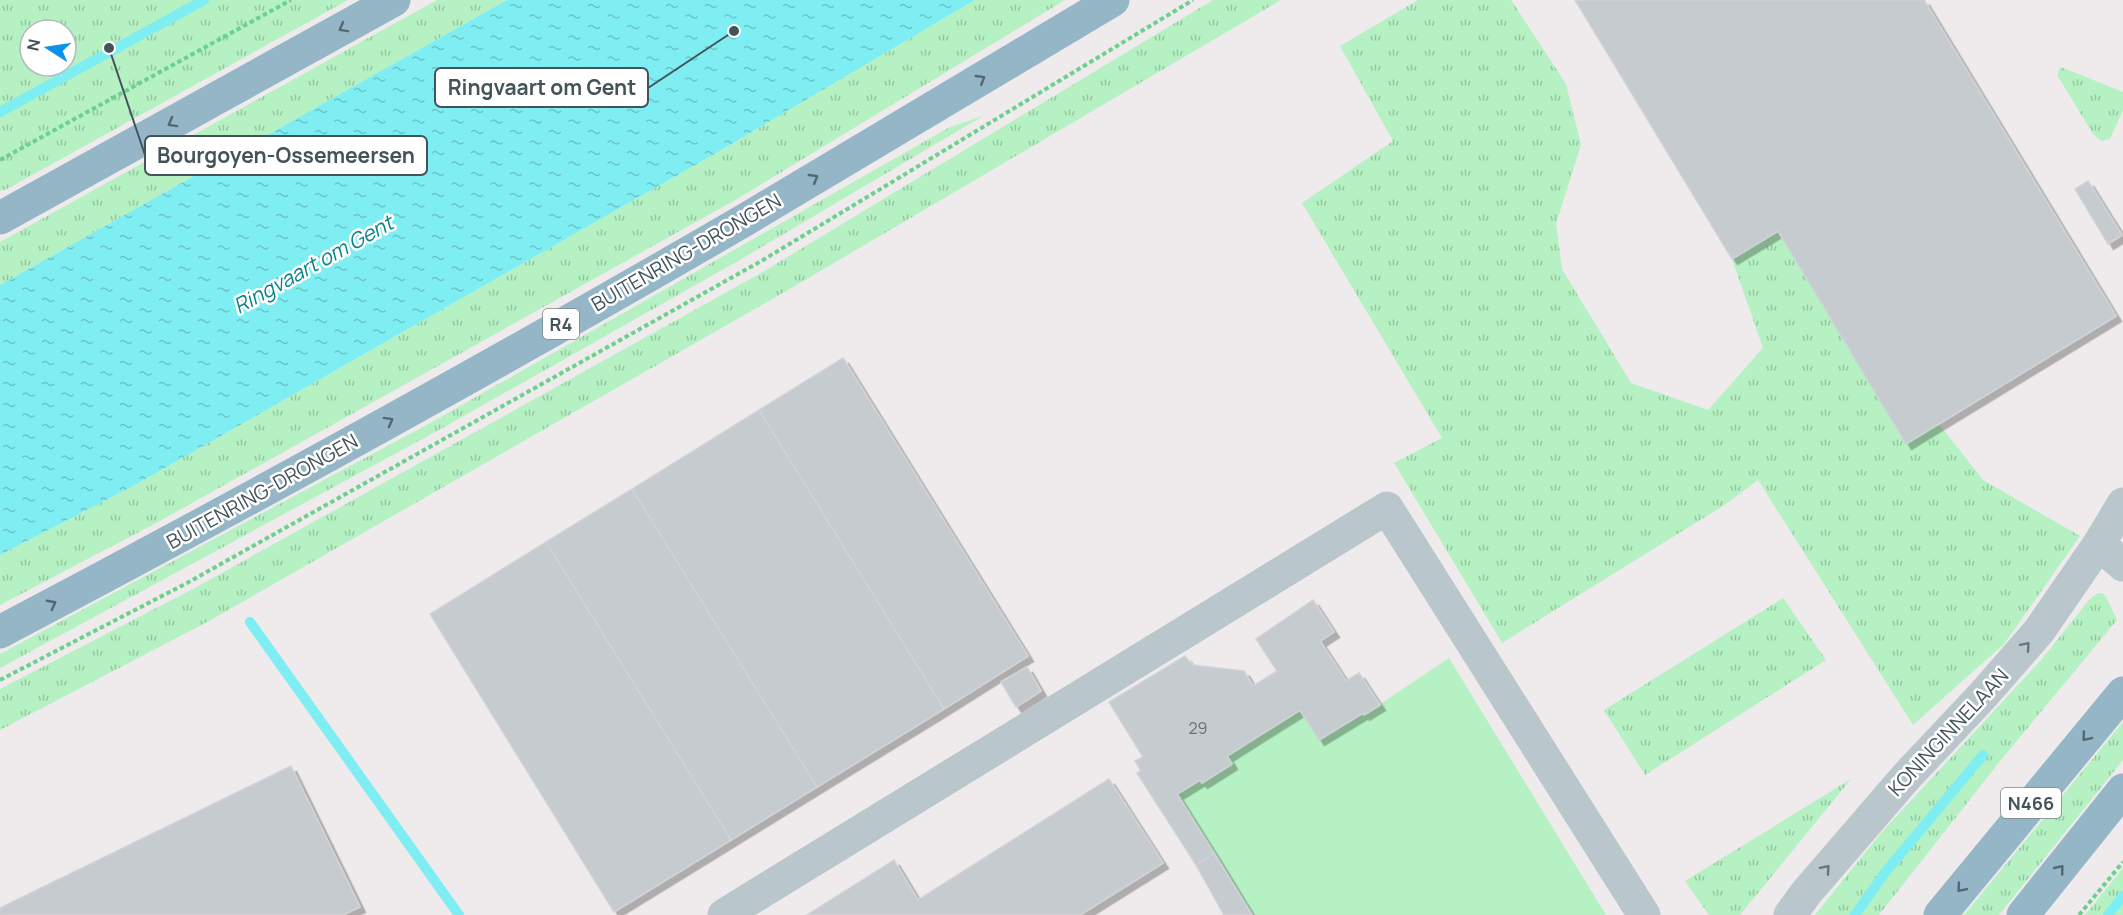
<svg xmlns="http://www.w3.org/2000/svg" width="2123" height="915" font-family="Manrope,sans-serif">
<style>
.grass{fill:url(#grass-tufts);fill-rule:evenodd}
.garden{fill:#b5f1c2}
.water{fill:url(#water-ripples)}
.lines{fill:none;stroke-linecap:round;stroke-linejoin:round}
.stream{stroke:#7feef2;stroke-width:10}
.building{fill:#c5cbcf;stroke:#cfd3d8;stroke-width:1.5;filter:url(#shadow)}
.path{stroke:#6bd18d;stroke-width:4;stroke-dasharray:4.5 3;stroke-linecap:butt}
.minor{stroke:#b9c7cd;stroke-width:33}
.trunk{stroke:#94b6c6;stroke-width:33}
.oneway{stroke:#536770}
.oneway2{stroke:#66767c}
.labels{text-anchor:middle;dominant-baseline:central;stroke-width:5;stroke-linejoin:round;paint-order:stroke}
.number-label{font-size:16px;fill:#647177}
.shield{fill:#fff;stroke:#7b878c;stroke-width:1.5}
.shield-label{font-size:18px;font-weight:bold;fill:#43535a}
.street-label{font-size:20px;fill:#43535a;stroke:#fff}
.water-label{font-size:21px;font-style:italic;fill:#068288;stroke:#fff}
.leader{fill:none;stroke:#43535a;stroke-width:2}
.callout-dot{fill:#43535a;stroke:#fff;stroke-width:2}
.callout{fill:#fff;stroke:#43535a;stroke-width:2}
.callout-label{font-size:21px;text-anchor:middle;font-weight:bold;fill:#43535a}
</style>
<defs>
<pattern id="grass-tufts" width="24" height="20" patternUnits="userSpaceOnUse" patternTransform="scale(1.5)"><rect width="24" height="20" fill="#b5f1c2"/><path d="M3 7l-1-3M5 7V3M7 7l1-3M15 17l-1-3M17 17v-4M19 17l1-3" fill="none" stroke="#95c6a1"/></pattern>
<pattern id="water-ripples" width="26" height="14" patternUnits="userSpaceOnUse" patternTransform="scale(1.5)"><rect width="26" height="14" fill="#7feef2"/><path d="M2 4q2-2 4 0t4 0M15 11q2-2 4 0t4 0" fill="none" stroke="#6ac3c7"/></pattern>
<filter id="shadow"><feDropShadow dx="5.5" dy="5.5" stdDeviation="0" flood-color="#0004"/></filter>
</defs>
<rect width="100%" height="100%" fill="#efebec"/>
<path class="grass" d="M0,0H348L7,189L0,191ZM30,30H66V66H30Z
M437,0H507L0,285V242Z
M975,0H1065L737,199L158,522L0,605V555L135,485L711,156Z
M1213,0H1281L788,290L209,621L0,730V689L193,589L761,273Z
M1418,0H1511L1566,84L1581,145L1556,224L1562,269L1631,383L1708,410L1763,348L1732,259L1778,231L1906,443L1939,424L1983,480L2080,536L2004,644L1913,725L1758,480L1726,504L1502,643L1394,463L1442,438L1302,203L1393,141L1340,46Z
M2061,67L2123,92V110L2110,139L2101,141L2093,134L2057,75Z
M983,116L738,261L437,431L0,668V654L432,422L950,127Z
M2102,593L2106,597L2117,620L2001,760L1879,915H1815L1881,833L2042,659L2089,600L2096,594Z
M1783,598L1826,660L1645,775L1604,710Z
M2123,722V760L1999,915H1964Z
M1851,779L1740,915H1709L1685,881Z
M2123,868V915H2085Z"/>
<path class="garden" d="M1449,658L1606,915H1253L1177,794L1200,780L1203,783L1232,765L1227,756L1300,710L1320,740L1363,713L1364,715Z"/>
<path class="water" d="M507,0H975L711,156L135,485L0,555V285Z"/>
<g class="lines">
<path class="stream" d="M0,112L204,0
M250,622L459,915
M1855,915L1887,870L1983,755
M2108,915L2123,896"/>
</g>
<path class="building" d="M1575,0H1924L2116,316L1906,444L1778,231L1732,259Z
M2088,181L2122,235L2108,244L2075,189Z
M843,358L1028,656L944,709L759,410Z
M759,410L944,709L817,787L632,489Z
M632,489L817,787L731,840L546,542Z
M546,542L731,840L614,912L430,614Z
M1313,600L1334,632L1320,641L1346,681L1359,673L1380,705L1364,715L1363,713L1319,740L1300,710L1227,756L1232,764L1202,783L1200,780L1177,794L1214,853L1196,865L1137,773L1141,771L1135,761L1143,757L1109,702L1185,656L1192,665L1244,671L1253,686L1277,671L1256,639Z
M1027,667L1041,691L1016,707L1001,682Z
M291,766L360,907L343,915H0V908Z
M1109,779L1163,863L1080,915H807L894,860L918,900Z
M1214,853L1252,915H1224L1196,865Z"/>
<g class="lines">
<path class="path" d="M0,160L291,0
M0,680L187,583L763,260L1193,0
M2079,915L2123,862"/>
<path class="minor" d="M2099,544L2123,565
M724,915L1387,508L1644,915
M1790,915L1806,893L1906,777L1984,694L2039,631L2099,544L2123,504"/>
<path class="trunk" d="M0,218L394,0
M0,632C250,500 499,363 743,221C867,148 990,74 1113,0
M1940,915L2123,693
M2023,915L2123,790"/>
</g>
<defs><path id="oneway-chevron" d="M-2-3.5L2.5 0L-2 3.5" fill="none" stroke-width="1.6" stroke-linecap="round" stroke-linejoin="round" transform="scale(1.5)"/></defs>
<g class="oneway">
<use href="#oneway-chevron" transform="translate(343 28) rotate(151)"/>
<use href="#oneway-chevron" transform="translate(981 79) rotate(-31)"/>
<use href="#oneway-chevron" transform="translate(172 123) rotate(151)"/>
<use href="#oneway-chevron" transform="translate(814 178) rotate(-31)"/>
<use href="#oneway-chevron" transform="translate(389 421) rotate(-29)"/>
<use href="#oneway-chevron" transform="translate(52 604) rotate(-28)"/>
<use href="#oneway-chevron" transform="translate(2086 737) rotate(130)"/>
<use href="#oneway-chevron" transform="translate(2060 869) rotate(-51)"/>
<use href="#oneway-chevron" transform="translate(1961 888) rotate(130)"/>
</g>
<g class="oneway2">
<use href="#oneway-chevron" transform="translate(2026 646) rotate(-49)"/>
<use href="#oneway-chevron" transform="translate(1826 869) rotate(-49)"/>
</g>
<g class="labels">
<g class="number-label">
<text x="1198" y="728">29</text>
</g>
<g class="shield">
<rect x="543" y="309" width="36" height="30" rx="4.5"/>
<rect x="2001" y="788" width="60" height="30" rx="4.5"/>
</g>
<g class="shield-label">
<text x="561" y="324">R4</text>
<text x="2031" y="803">N466</text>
</g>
<g class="street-label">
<text transform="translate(686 252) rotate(-30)">BUITENRING-DRONGEN</text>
<text transform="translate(262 491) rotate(-29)">BUITENRING-DRONGEN</text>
<text transform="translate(1948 732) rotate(-47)">KONINGINNELAAN</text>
</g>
<g class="water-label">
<text transform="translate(313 264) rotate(-29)">Ringvaart om Gent</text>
</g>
</g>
<path class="leader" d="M734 31L648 88M109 48L145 155"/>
<g class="callout-dot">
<circle cx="734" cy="31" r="6"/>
<circle cx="109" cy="48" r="6"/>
</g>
<g class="callout">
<rect x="435" y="68" width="213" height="39" rx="6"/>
<rect x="145" y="136" width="282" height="39" rx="6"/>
</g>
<g class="callout-label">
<text x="542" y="95">Ringvaart om Gent</text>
<text x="286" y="163">Bourgoyen-Ossemeersen</text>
</g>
<g transform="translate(48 48) rotate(282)"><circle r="28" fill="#ffffff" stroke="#b4babd" stroke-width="1.5"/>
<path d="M0-4.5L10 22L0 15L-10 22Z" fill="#0c93e9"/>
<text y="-9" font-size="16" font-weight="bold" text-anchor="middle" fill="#43535a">N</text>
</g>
</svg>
